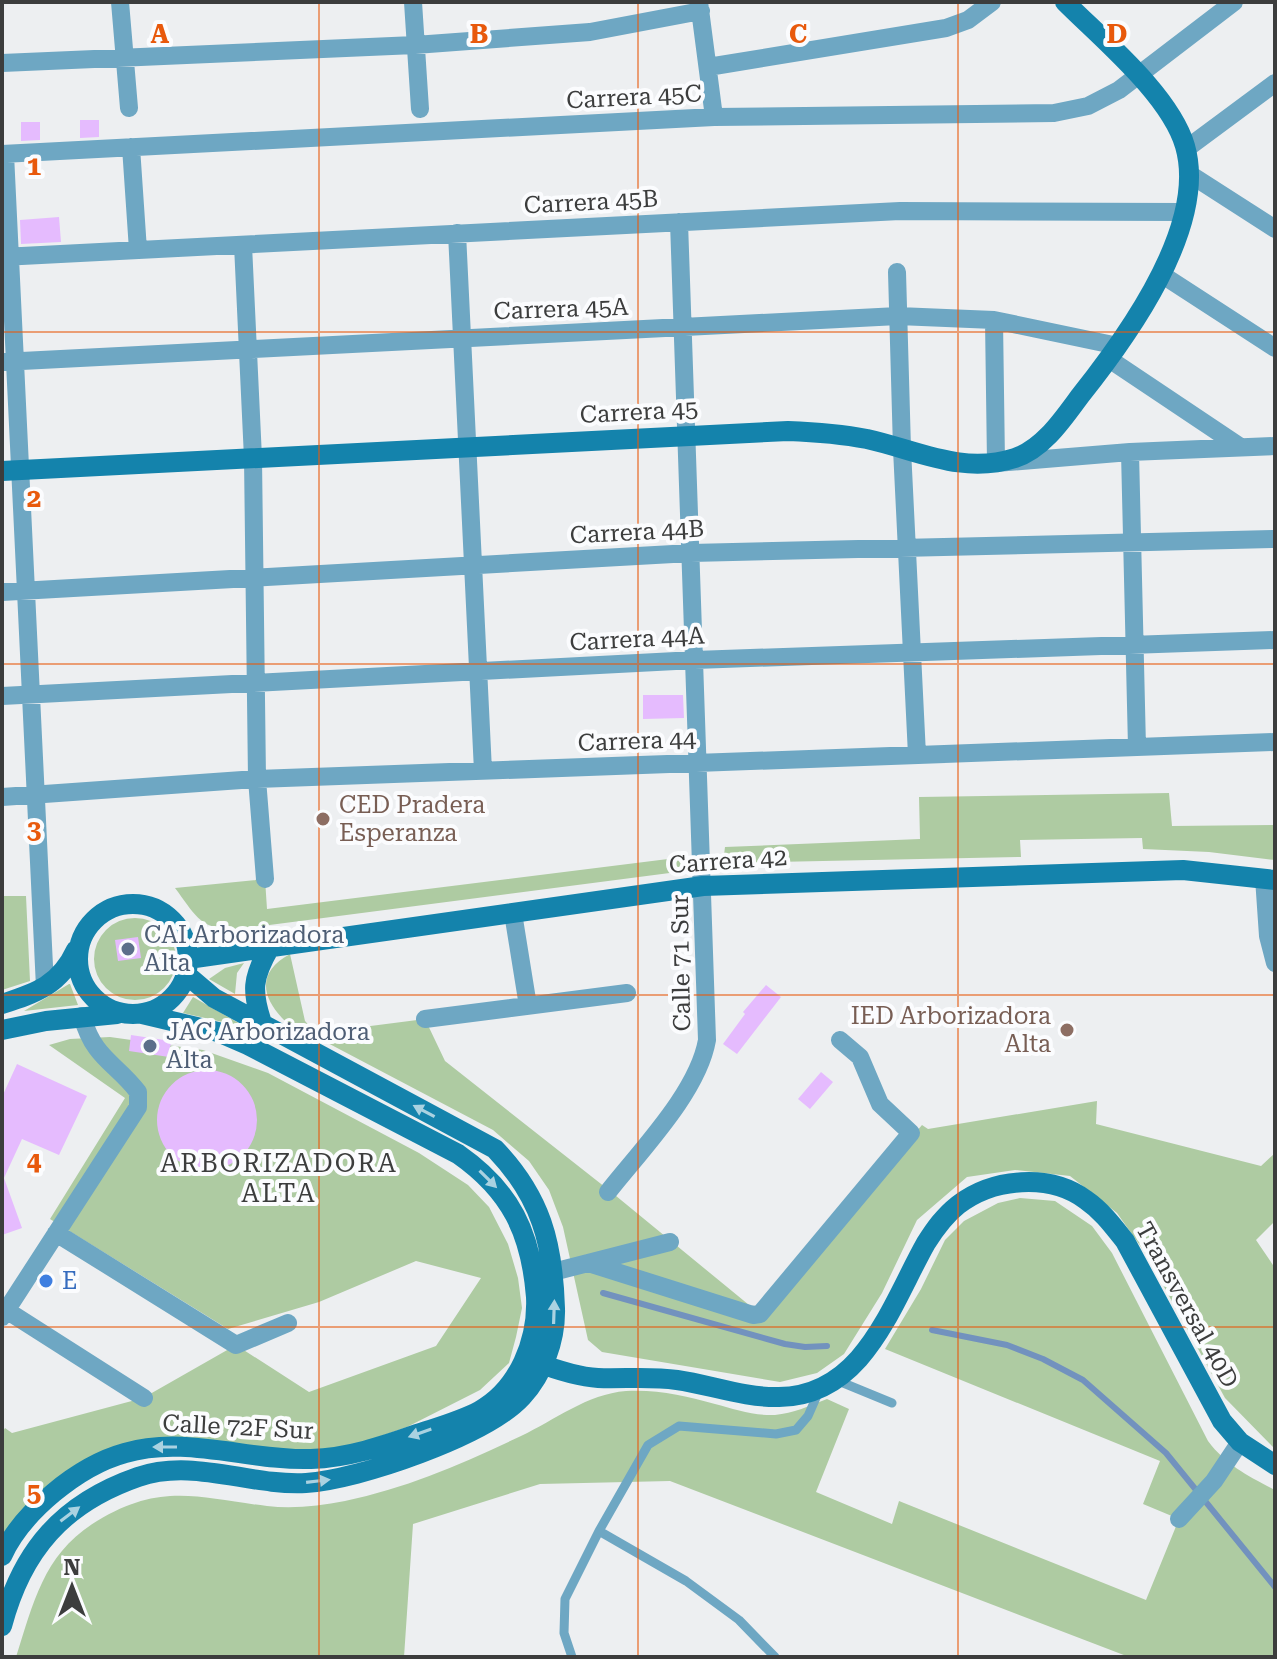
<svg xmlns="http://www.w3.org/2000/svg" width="1277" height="1659" font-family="'Roboto Serif',serif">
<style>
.green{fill:#aecba2}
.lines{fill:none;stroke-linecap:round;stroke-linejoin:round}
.stream{stroke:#7292be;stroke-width:6}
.building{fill:#e5bbfe}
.lane{stroke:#6ea7c3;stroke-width:9}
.street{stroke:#6ea7c3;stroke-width:18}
.secondary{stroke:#1483ac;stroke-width:20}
.oneway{fill:#aad2e1}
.grid{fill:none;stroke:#e8590c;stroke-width:2;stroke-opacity:0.55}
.education-dot{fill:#8d6e63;stroke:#fbfcfe;stroke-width:3}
.service-dot{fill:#5c6f8a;stroke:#fbfcfe;stroke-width:3}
.shop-dot{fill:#3f7fe0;stroke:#fbfcfe;stroke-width:3}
.labels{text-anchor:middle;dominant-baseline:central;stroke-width:8;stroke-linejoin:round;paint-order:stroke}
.street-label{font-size:24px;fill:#3c3d3d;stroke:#fbfcfe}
.education-label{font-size:24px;fill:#785e54;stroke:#fbfcfe;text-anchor:start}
.service-label{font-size:24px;fill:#4e5e75;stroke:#fbfcfe;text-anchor:start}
.shop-label{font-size:24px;fill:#366cbe;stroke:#fbfcfe;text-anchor:start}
.neighbourhood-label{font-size:26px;letter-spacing:2px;fill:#3c3d3d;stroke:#fbfcfe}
.grid-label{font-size:26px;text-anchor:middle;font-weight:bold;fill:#e8590c;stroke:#fbfcfe;stroke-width:8;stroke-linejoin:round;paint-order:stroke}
</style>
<rect width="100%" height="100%" fill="#edeff1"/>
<path class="green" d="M1169,793L1172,826L1275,825V860L1209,852L1143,849L1142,838L1020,840L1021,857L723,863L725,847L920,839L919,797Z
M684,857L685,871L231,930C199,928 194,913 175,888L265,879L267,909Z
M2,896H26L30,981L2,990Z
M94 959a41 41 0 1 1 82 0a41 41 0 1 1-82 0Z
M290,954L305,1021L316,1033L425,1019L445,1061L610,1191L760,1314L922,1125L928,1129L1097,1101L1096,1124L1261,1166L1275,1153V1221L1256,1240L1275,1268V1449L1225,1398L1146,1254L1117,1213L1070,1176L1015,1170L967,1177L917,1220L882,1293L844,1354L817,1373L780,1382L602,1352L588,1340L563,1227L549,1190L529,1161L493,1130L284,1020C260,996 258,971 290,954Z
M244,963L237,973L235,994L209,979L225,968Z
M70,984L78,1005L24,1011L69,984Z
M193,997L265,1038L227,1023L183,1013Z
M110,1037L203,1050L268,1073L419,1153L468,1185L489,1207L508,1244L518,1278L522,1308L516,1337L509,1363L480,1390L407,1427L361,1443L327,1450L294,1451L184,1441L69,1481L2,1546V1433L5,1428L12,1433L143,1398L236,1345L309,1392L436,1346L481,1278L416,1261L319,1302L228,1329L50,1219L125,1098L49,1045L70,1039Z
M1020,1198L1055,1201L1092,1226L1112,1253L1208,1441C1226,1465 1248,1476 1275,1490V1657H1129L670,1481L540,1484L413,1524L404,1657H16C34,1601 44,1553 97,1521C162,1482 198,1498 267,1506C293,1509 319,1506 345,1501C407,1488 464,1463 521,1436C555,1420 587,1394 626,1391C656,1389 687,1396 715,1404C734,1409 755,1416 775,1415C793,1413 810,1406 827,1399L849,1409L816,1492L892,1524L899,1501L1146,1600L1179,1519L1143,1504L1160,1461L885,1349L921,1289L945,1240L964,1221L998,1203Z"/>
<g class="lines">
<path class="stream" d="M603,1293L785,1344L805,1347L827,1346
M932,1330L1007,1345L1043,1359L1083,1380L1166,1453L1275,1587"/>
</g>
<path class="building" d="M80,120H99V137L80,138Z
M21,122H40V140L21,141Z
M59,217L61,242L21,244L20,220Z
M643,695H683L684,718L643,719Z
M138,937L141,958L118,961L115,940Z
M766,985L781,997L737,1054L723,1044L745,1014L743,1012Z
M131,1035L171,1041L169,1057L129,1051Z
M17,1064L87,1096L59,1155L22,1139L4,1178L22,1228L2,1235V1097Z
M157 1120a50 50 0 1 1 100 0a50 50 0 1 1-100 0Z
M821,1072L833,1082L810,1109L798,1099Z"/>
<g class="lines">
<path class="lane" d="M836,1380L892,1403
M599,1531L686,1581L739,1620L775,1657
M572,1657L564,1633L565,1599L599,1531L648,1445L679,1426L776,1434L796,1430L808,1416L819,1391"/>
<path class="street" d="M120,2L129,108
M413,2L420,109
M699,2L714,117
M2,63L415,45L590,32L701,11
M708,67L946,28L968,20L992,2
M131,147L138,250
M1186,149L1275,83
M2,154L714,117L1054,113L1088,106L1119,90L1234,2
M5,154L45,987
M1188,173L1275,229
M457,233L483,771
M243,245L253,458L257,779L265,879
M2,257L900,211L1183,212
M897,272L902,449L917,755
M1161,274L1275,348
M994,320L996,463L1130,452L1275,446
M1109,359L1239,446
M2,362L898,316L994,320L1118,346
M1130,452L1137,747
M2,592L691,553L1275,539
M2,696L695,660L1275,640
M2,797L257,779L1275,742
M1264,878L1268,936L1275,963
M513,913L528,1006
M425,1019L627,993
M608,1192C641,1150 698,1092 707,1040L679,222
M56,1233L236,1345L288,1323
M588,1263L753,1315L760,1314L911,1133L880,1104L860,1057L840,1040
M553,1272L670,1242
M6,1310L144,1398
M2,1317L138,1107V1092C115,1062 94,1059 82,1016
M1179,1519L1214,1481L1240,1442"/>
<path class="secondary" d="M2,471L788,431C814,432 841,434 867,439C917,450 962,475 1015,458C1043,449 1063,419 1080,396C1127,337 1208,226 1185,146C1170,95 1103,40 1065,2
M78 959a55 55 0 1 1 110 0a55 55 0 1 1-110 0Z
M188,959L703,886L1183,870L1275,880
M2,1004C36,993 60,985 76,950
M263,1026C251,991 252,978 270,947
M2,1030L46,1021L117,1014
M533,1361C554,1369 577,1377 598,1378C625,1379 650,1376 677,1380C711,1385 745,1398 779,1397C864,1396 891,1305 926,1243C935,1229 944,1216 958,1205C993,1178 1050,1173 1086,1200C1102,1211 1113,1226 1125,1241L1222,1421L1240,1442L1275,1465
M2,1556C22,1512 78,1466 125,1453C185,1435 249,1461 311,1459C348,1458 383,1446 417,1434C438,1427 460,1421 479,1411C519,1389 538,1340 536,1297C531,1233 511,1191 458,1154L248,1045L218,1032L142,1014
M2,1626C22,1550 63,1503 138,1477C193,1458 249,1486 306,1483C358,1480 486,1436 522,1397C543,1374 556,1340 555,1308C553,1243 541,1197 495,1149L214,998L187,975"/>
</g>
<defs><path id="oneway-solid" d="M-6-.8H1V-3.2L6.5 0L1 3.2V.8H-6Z" transform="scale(2)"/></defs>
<g class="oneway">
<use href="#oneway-solid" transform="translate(424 1111) rotate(-152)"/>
<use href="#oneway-solid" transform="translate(488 1179) rotate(45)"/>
<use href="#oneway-solid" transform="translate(554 1312) rotate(-88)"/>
<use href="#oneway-solid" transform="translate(420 1433) rotate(161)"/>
<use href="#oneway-solid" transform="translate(165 1447) rotate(180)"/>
<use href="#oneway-solid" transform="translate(318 1481) rotate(-7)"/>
<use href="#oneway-solid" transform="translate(70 1514) rotate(-37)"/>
</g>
<path class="grid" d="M319,2V1657M638,2V1657M958,2V1657M2,332H1275M2,664H1275M2,995H1275M2,1327H1275"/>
<g class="education-dot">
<circle cx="323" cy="819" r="8"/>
<circle cx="1067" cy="1030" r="8"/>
</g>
<g class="service-dot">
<circle cx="128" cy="949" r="8"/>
<circle cx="150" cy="1046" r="8"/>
</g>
<circle class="shop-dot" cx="46" cy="1281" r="8"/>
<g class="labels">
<g class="street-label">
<text transform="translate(634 97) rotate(-3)">Carrera 45C</text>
<text transform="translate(591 202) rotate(-3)">Carrera 45B</text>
<text transform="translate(561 309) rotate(-2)">Carrera 45A</text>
<text transform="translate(639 412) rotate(-3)">Carrera 45</text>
<text transform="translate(637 532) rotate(-3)">Carrera 44B</text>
<text transform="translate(637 639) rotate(-3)">Carrera 44A</text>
<text transform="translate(637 741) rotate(-2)">Carrera 44</text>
<text transform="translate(728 861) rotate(-4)">Carrera 42</text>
<text transform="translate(681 963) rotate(-91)">Calle 71 Sur</text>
<text transform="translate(1187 1305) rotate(61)">Transversal 40D</text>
<text transform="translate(238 1427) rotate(3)">Calle 72F Sur</text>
</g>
<g class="education-label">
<text x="339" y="805">CED Pradera<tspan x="339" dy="28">Esperanza</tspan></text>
<text x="1051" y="1016" text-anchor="end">IED Arborizadora<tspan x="1051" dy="28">Alta</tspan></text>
</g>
<g class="service-label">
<text x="144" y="935">CAI Arborizadora<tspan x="144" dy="28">Alta</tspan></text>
<text x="166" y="1032">JAC Arborizadora<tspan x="166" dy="28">Alta</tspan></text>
</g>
<g class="shop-label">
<text x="62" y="1281">E</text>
</g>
<g class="neighbourhood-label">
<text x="279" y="1163">ARBORIZADORA<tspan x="279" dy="30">ALTA</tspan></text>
</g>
</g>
<g class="grid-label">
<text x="160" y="43">A</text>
<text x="479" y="43">B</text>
<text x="798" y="43">C</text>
<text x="1117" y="43">D</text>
<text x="34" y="175">1</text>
<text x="34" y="507">2</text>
<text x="34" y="839">3</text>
<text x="34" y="1170">4</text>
<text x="34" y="1502">5</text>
</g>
<rect width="1277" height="1659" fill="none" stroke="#3c3d3d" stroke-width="8"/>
<g transform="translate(72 1587)" stroke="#fbfcfe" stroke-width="6" paint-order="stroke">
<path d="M0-6L14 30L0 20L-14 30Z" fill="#3c3d3d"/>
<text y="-12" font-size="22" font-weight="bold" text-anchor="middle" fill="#3c3d3d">N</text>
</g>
</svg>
